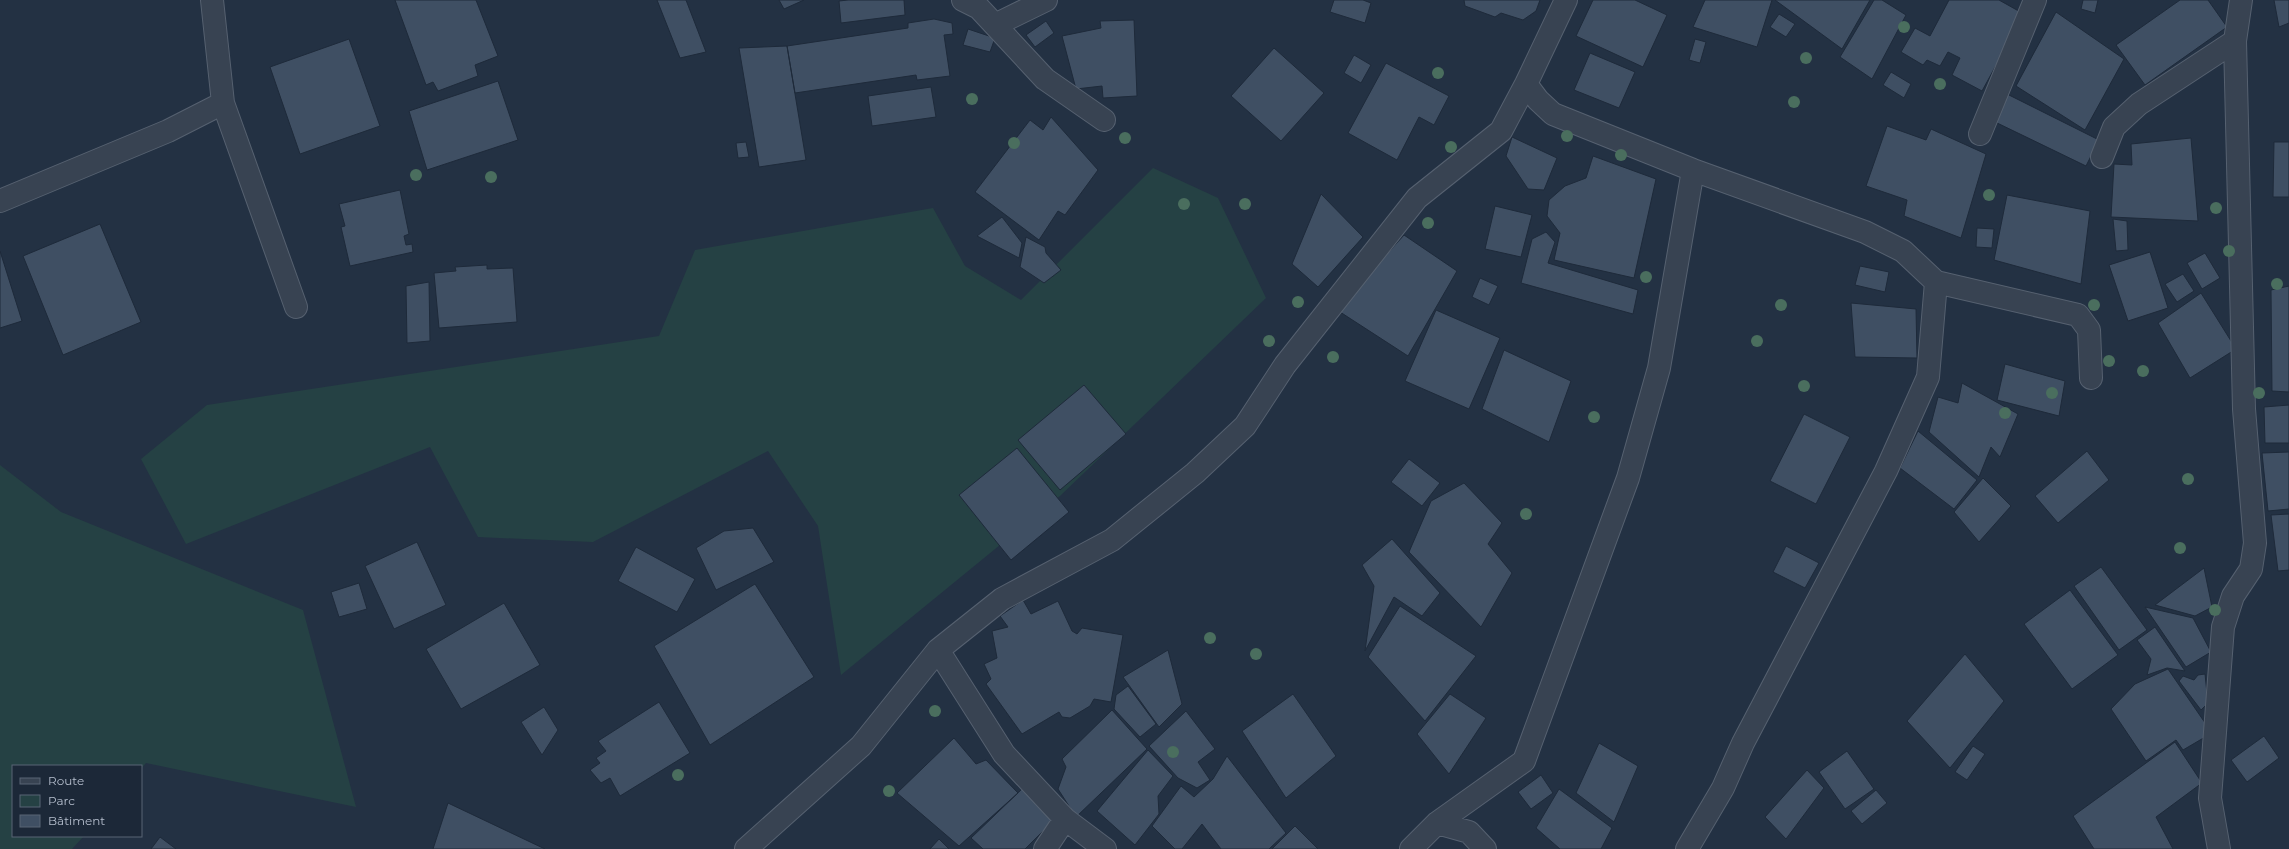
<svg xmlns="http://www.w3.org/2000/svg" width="2289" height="849" font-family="Montserrat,sans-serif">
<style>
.green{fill:#254144}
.building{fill:#3f4f63;stroke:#1e2a3a}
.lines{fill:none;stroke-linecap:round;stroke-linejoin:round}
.street-casing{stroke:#566170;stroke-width:24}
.street{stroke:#384352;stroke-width:22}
.tree{fill:#4a6e5e}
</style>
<rect width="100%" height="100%" fill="#233143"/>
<path class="green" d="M1153,168L1218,198L1266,298L1060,496L841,675L818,526L768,451L593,542L478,537L430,447L186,544L141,459L207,405L659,336L695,250L933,208L965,266L1021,300Z
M0,465L61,512L303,610L356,807L146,763L141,769V766H13V836H84L72,849H0Z"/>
<path class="building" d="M395,0H476L498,56L475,65L478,76L438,91L433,82L426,85Z
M657,0H686L706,52L680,58Z
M779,0H804L784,9Z
M848,0H904L905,15L841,23L839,1Z
M1334,0H1363L1371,3L1365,23L1330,12Z
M1464,0H1540L1536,11L1523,20L1501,13L1495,17L1465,6Z
M1593,0H1635L1667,15L1643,67L1576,36Z
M1705,0H1772L1757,47L1693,27Z
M1775,0H1870L1842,49Z
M1874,0H1882L1906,15L1872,79L1840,57Z
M1949,0H1999L2024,14L1982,91L1952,75L1960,58L1948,52L1940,66L1927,60L1923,65L1901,52L1915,28L1930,36Z
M2083,0H2098L2095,13L2081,9Z
M2180,0H2208L2227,27L2145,85L2116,45Z
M2274,0H2289V23L2279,27Z
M2056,12L2124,59L2085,130L2016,86Z
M1779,14L1795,24L1786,37L1770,27Z
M934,19L952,23L953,34L944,35L950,76L917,80L916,75L795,93L787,46L908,28V23Z
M1134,20L1137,96L1103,98L1102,86L1076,89L1062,36L1101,28L1100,21Z
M1046,21L1054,33L1035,47L1026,35Z
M968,29L995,38L990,52L963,45Z
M349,39L380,126L300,154L270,67Z
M1695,39L1706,42L1700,63L1689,60Z
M787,46L806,160L759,167L739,48Z
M1274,48L1324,93L1281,141L1231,96Z
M1590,53L1635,72L1619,108L1574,90Z
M1354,55L1371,65L1361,83L1344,73Z
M1386,63L1449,96L1434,125L1419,117L1397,160L1348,133Z
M1891,72L1911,84L1904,98L1883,85Z
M498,81L518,140L427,170L409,111Z
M931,87L936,117L872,126L868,96Z
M2007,94L2099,140L2086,166L1993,121Z
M1051,117L1098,170L1065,215L1058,211L1039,240L975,192L1030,120L1043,130Z
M1887,126L1926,140L1931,129L1986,154L1961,238L1904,216L1907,200L1866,186Z
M1512,137L1557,158L1544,190L1528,189L1506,156Z
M2191,138L2198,221L2111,217L2114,164L2132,165L2131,144Z
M746,142L749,157L738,158L736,143Z
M2274,142H2289V197H2273Z
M1593,156L1656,179L1634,278L1554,260L1560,233L1547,216L1549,200L1565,186L1586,178Z
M400,190L409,234L404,236L406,245L412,244L413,252L350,266L341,227L345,226L339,204Z
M1321,194L1363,237L1318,287L1292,264Z
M2007,195L2090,211L2081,284L1994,260Z
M1495,206L1532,215L1521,257L1485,249Z
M1002,217L1022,243L1019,258L977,236Z
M2113,219L2127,221L2128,250L2116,251Z
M100,224L141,322L63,355L23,256Z
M1977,228L1994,229L1992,248L1976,247Z
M1546,232L1555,242L1548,263L1638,290L1633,314L1521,283L1532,239Z
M1404,235L1457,271L1408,356L1337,310Z
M1026,237L1045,247L1046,253L1061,270L1044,283L1020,267Z
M0,251L22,321L0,328Z
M2150,252L2168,308L2128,321L2109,265Z
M2205,253L2220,278L2202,289L2187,263Z
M487,265V269L513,268L517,322L439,328L434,273L456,271L455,267Z
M1860,266L1889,272L1885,292L1855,285Z
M2183,274L2194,291L2177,302L2165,284Z
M1480,278L1498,286L1489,305L1472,297Z
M429,282L430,341L407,343L406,286Z
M2289,286V392L2272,391L2271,290Z
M2201,293L2236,349L2190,378L2158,323Z
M1851,303L1916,309L1917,358L1855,357Z
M1436,310L1500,338L1469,409L1405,381Z
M1504,350L1571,381L1549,442L1482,409Z
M2005,364L2065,381L2059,416L1997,400Z
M1962,383L2018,414L2000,457L1991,447L1979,477L1929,432L1938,397L1958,403Z
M1084,385L1126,434L1060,490L1018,440Z
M2289,405V443H2265L2264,407Z
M1804,414L1850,437L1816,504L1770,481Z
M1918,431L1977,480L1954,509L1900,468Z
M1017,448L1069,512L1011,560L959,495Z
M2087,451L2109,480L2058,523L2035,496Z
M2289,452V509L2268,511L2262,453Z
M1409,459L1440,483L1422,506L1391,482Z
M1983,478L2011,506L1979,542L1954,512Z
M1464,483L1502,523L1488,544L1512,573L1481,627L1409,552L1431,501Z
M2289,514V570L2278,571L2271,515Z
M753,528L774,562L716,590L696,548L724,531Z
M1392,539L1440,593L1422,616L1394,597L1365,651L1374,586L1362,565Z
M417,542L446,605L394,629L365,566Z
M1786,546L1819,563L1805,588L1773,572Z
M636,547L695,579L677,612L618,581Z
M2101,567L2147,630L2119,650L2074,586Z
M2204,568L2212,607L2195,616L2155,605Z
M359,583L367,609L339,617L331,592Z
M755,584L814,677L710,745L654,646Z
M2070,590L2118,655L2072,689L2024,624Z
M1023,600L1031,614L1058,601L1072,631L1077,634L1082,628L1123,635L1111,702L1094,699L1090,706L1070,718L1062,717L1059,712L1022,734L986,684L991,679L984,664L997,658L992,631L1008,627L1000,616Z
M504,603L540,665L461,709L426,649Z
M1400,606L1476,656L1425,721L1368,657Z
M2145,607L2193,618L2211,652L2186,667Z
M2155,627L2185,671L2167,668L2147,675L2151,659L2137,640Z
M1168,650L1182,704L1159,727L1123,677Z
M1965,654L2004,701L1950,768L1907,721Z
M2168,669L2212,733L2183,750L2176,740L2146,761L2111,709L2135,684Z
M2205,674L2208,703L2201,710L2179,681L2183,676L2194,680L2198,675Z
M1128,686L1156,724L1140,737L1114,709L1116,695Z
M1293,694L1336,756L1286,798L1242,731Z
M1450,694L1486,718L1449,774L1417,734Z
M659,702L690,753L620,796L610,778L601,783L590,770L600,763L596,758L606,751L598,741Z
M544,707L558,730L542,755L521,722Z
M1112,710L1147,749L1076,817L1058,789L1066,767L1062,759Z
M1186,711L1215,749L1198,762L1210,780L1197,788L1178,778L1149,746Z
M2264,736L2279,758L2247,782L2231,760Z
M954,738L976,764L986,760L1018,793L959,846L897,793Z
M2175,742L2202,783L2156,817L2173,849H2094L2073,816Z
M1599,743L1638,766L1614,822L1576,793Z
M1973,746L1985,754L1967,780L1955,772Z
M1148,750L1173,776L1158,796L1159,814L1135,845L1097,811Z
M1847,751L1874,789L1845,809L1819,772Z
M1227,756L1286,833L1269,849H1221L1202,824L1182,849H1175L1152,826L1181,786L1194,797L1213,779Z
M1807,770L1824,788L1786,839L1765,817Z
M1541,775L1553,793L1531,809L1518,792Z
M1022,789L1054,820L1025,849H983L971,838Z
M1559,789L1612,828L1601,849H1560L1536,828Z
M1876,790L1887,803L1862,824L1851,811Z
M448,803L545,849H433Z
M1295,826L1318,849H1272Z
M160,837L176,849H151Z
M939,839L949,849H930Z"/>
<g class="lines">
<g class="street-casing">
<path id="street" d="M212,0L223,103L296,307
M963,0L979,8L1045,79L1104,120
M995,25L1046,0
M1526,84L1538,100L1553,114L1693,170L1865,232L1903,251L1936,282L2078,315L2089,330L2091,378
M1980,134L2035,0
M2102,157L2114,127L2139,104L2235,41
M0,201L168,131L223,103
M938,650L1004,754L1065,819L1105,849
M1437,823L1469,832L1485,849
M746,849L861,746L938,650L1002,599L1112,540L1195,473L1245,426L1285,365L1417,198L1501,131L1526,84L1566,0
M1045,849L1065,819
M1411,849L1437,823L1524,761L1628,478L1659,368L1693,170
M1687,849L1723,788L1743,743L1886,471L1928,377L1936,282
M2219,849L2210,798L2223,627L2233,596L2251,569L2255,543L2244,409L2235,41L2241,0"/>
</g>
<use href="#street" class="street"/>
</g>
<g class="tree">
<circle cx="1904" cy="27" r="6"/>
<circle cx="1806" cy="58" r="6"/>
<circle cx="1438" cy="73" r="6"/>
<circle cx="1940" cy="84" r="6"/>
<circle cx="972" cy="99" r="6"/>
<circle cx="1794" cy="102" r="6"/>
<circle cx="1567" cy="136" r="6"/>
<circle cx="1125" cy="138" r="6"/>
<circle cx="1014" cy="143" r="6"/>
<circle cx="1451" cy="147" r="6"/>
<circle cx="1621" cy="155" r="6"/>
<circle cx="416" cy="175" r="6"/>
<circle cx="491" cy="177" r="6"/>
<circle cx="1989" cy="195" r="6"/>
<circle cx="1184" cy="204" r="6"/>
<circle cx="1245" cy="204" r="6"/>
<circle cx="2216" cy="208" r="6"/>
<circle cx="1428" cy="223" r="6"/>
<circle cx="2229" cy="251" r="6"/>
<circle cx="1646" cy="277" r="6"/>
<circle cx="2277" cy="284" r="6"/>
<circle cx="1298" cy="302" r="6"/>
<circle cx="1781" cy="305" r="6"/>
<circle cx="2094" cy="305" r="6"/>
<circle cx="1269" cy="341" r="6"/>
<circle cx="1757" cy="341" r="6"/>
<circle cx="1333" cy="357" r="6"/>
<circle cx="2109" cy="361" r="6"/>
<circle cx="2143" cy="371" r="6"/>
<circle cx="1804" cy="386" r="6"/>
<circle cx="2052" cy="393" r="6"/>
<circle cx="2259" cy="393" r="6"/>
<circle cx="2005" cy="413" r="6"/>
<circle cx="1594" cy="417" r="6"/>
<circle cx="2188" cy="479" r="6"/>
<circle cx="1526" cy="514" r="6"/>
<circle cx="2180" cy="548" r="6"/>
<circle cx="2215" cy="610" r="6"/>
<circle cx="1210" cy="638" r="6"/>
<circle cx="1256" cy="654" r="6"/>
<circle cx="935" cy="711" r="6"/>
<circle cx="1173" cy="752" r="6"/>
<circle cx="678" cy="775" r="6"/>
<circle cx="889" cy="791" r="6"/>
</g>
<rect x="12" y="765" width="130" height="72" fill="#1c2838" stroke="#596474"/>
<rect x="20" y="778" width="20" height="6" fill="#384352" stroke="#596474"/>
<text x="48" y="785" font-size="12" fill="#b5becd">Route</text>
<rect x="20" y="795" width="20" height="12" fill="#254144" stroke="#596474"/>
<text x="48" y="805" font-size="12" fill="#b5becd">Parc</text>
<rect x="20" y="815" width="20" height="12" fill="#3f4f63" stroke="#596474"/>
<text x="48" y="825" font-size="12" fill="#b5becd">Bâtiment</text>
</svg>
